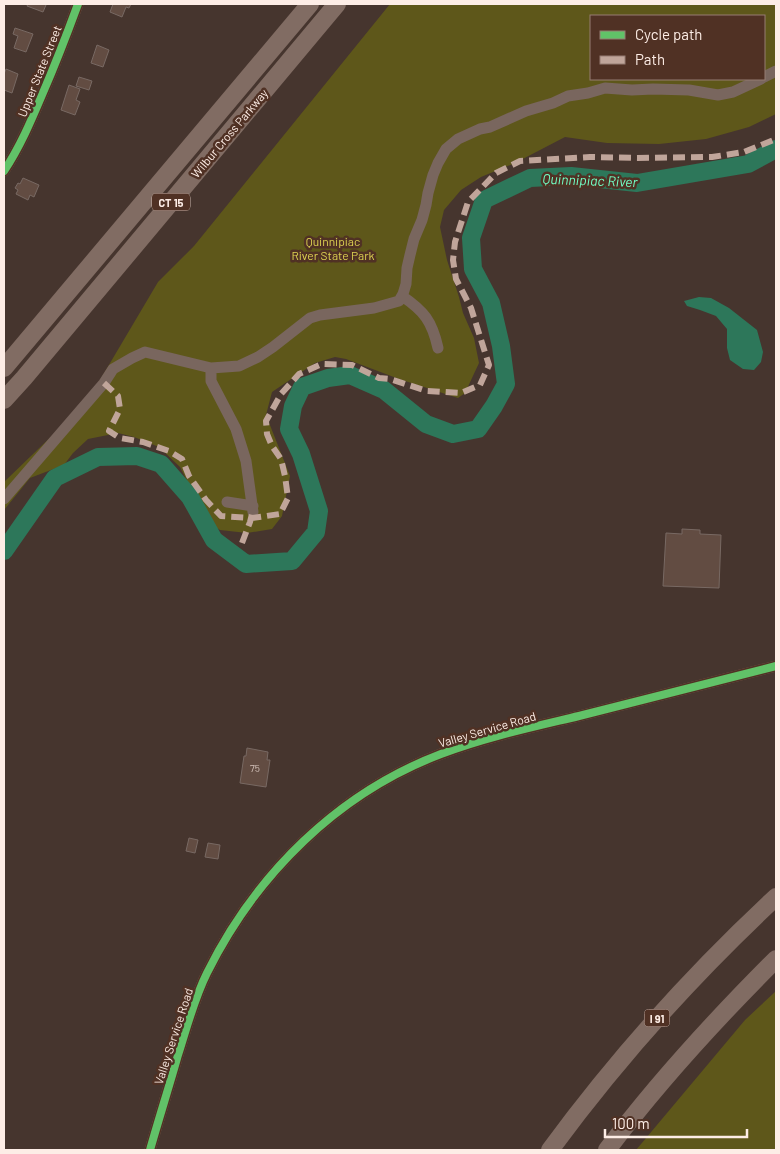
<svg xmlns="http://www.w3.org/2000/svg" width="780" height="1154" font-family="Barlow,sans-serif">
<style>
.green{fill:#5e571a;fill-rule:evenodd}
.water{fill:#2d775a}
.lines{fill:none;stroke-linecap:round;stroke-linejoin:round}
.river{stroke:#2d775a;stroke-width:18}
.building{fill:#624c42;stroke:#786963}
.minor{stroke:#79665e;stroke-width:11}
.highway{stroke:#816c63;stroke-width:18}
.quiet{stroke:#c0a59a;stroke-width:6;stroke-dasharray:12 6;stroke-linecap:butt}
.cycleway-casing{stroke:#503124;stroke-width:11}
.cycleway{stroke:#61c268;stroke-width:8}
.labels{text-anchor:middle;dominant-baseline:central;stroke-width:5;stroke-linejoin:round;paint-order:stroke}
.number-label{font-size:10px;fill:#d6c5bd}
.shield{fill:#503124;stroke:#c9b5ac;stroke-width:1}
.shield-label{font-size:11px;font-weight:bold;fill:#fdede6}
.street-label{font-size:12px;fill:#fdede6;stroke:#503124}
.park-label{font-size:12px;fill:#dcd151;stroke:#503124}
.water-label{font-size:14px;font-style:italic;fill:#71ffc6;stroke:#503124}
</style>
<rect width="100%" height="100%" fill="#46352e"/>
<path class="green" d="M390,4H776V114L749,127L706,139L659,144L607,143L565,137L515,163L481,177L461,190L444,210L440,227L447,260L459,297L463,313L474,338L479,363L465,393L458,398L399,379L346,359L335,357L315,363L272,392L266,415L290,476L282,516L272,529L247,533L220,530L208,522L180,467L159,447L134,437L118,433L88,439L73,453L64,465L30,478L4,510V482L87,402L158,282L194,246ZM591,16H764V79H591Z
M776,991V1150H636L745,1020Z"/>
<path class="water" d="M699,297L711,298L729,308L757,330L763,352L761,362L754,370L743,369L730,360L727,348V329L716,316L700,310L687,306L684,301Z"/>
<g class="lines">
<path class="river" d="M4,551L55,478L98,457L137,456L161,464L190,497L214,540L246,564L292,561L316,532L319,511L301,454L289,429L293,406L302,387L328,378L350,375L384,390L426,424L453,434L478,429L494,406L506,384L501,346L491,303L473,269L471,238L484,200L530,178L571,176L637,183L748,164L776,149"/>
</g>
<path class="building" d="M28,4H43L46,5L43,12L27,6Z
M113,4H131L129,8L126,7L122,17L110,12Z
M15,28L33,34L26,52L14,48L18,36L13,34Z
M97,45L109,50L103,67L91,63Z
M6,69L18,74L12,93L4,90V74Z
M79,77L92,81L89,90L76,86Z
M69,85L80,89L76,100L80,102L75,115L61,110Z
M23,178L39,185L34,197L30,195L28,200L16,194L18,190L15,188L18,183L20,184Z
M682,529L700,530V534L721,535L719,588L663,586L666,533L682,534Z
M247,748L268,752L267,760H270L266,787L240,783L244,756H246Z
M189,838L198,840L195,853L186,851Z
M208,843L220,845L218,859L205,857Z"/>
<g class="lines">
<path class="minor" d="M764,77L776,71
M4,171C20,147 31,121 42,95C55,65 67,34 78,4
M402,296C424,311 432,321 438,348
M211,368V381L236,429L246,461L253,512
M4,499L104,383L113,369L132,358L145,352L211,368L239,366L258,357L273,347L310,318L320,315L374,308L399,301L403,294L406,284L407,268L410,255L414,239L422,220L426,205L428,193L433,175L438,163L446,149L458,139L480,129L490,127L526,111L553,103L568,96L588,93L605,88L632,90L653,89L689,90L718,95L733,92L761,79
M227,502L253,506
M150,1150C159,1118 169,1087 178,1055C187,1027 194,999 207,973C256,874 338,793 441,754C486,737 533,727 579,716C645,699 711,682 776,666"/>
<path class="highway" d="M4,368L310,4
M4,400L24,378L337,4
M550,1150C617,1059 693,974 776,897
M607,1150C658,1082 716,1019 776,959"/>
<path class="quiet" d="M104,383L118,396L120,409L109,431L120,438L143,442L169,451L182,459L189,476L206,500L221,516L252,518L280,514L288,498L285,476L281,459L272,446L267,434L266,421L281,394L299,374L322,364L352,365L379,378L390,379L427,391L461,393L480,385L489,365L471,308L456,279L453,260L455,242L468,202L496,173L520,161L590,157L637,158L712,157L744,152L776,139
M242,543L250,522L252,514"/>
<g class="cycleway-casing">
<path id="cycleway" d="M4,171C20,147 31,121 42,95C55,65 67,34 78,4
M150,1150C159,1118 169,1087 178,1055C187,1027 194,999 207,973C256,874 338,793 441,754C486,737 533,727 579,716C645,699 711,682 776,666"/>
</g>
<use href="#cycleway" class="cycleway"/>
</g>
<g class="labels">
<g class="number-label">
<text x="255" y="768">75</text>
</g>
<g class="shield">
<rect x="152" y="193.5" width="38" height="17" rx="4"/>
<rect x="644.5" y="1009.5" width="25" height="17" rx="4"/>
</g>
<g class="shield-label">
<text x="171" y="202">CT 15</text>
<text x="657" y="1018">I 91</text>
</g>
<g class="street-label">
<text transform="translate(39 71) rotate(-68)">Upper State Street</text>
<text transform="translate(229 133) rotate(-50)">Wilbur Cross Parkway</text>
<text transform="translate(487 729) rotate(-16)">Valley Service Road</text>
<text transform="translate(173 1036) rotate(-72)">Valley Service Road</text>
</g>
<g class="park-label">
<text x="333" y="241">Quinnipiac<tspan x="333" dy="14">River State Park</tspan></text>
</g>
<g class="water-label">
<text transform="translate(590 180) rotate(2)">Quinnipiac River</text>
</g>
</g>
<rect width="780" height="1154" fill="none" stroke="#fdede6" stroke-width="10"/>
<rect x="590" y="15" width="175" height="65" fill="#503124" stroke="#957c72"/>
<rect x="600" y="31" width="25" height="8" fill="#61c268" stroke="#957c72"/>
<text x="635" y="40" font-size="15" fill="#fdede6">Cycle path</text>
<rect x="600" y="56" width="25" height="8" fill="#c0a59a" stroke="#957c72"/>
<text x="635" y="65" font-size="15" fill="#fdede6">Path</text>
<path d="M605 1129v8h142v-8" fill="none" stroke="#fdede6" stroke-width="2.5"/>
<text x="612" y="1129" font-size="15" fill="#fdede6" stroke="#503124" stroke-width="4" paint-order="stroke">100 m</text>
</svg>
